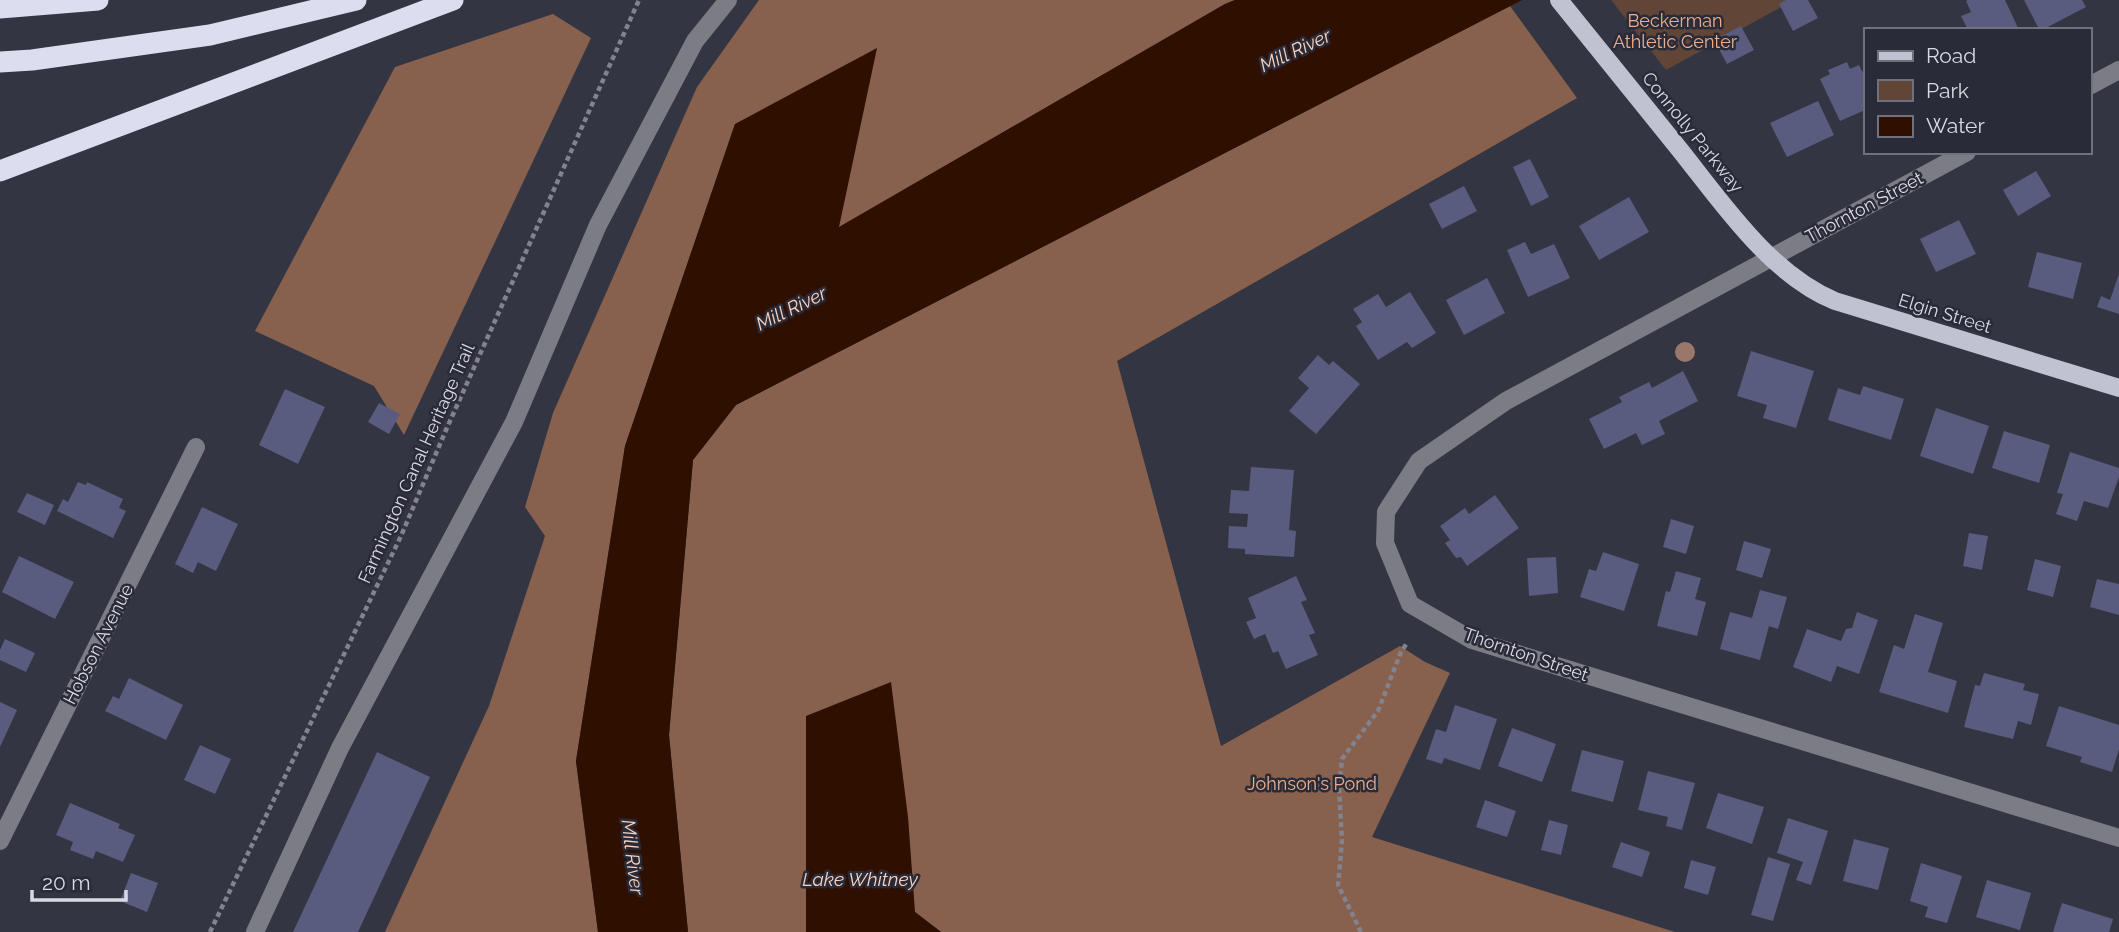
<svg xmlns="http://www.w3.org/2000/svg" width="2119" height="932" font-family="Raleway,sans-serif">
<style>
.green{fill:#614638}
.forest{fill:#87614e}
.water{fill:#2e0f00}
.building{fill:#595b7f}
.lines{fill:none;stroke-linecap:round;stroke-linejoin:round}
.path{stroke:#82838f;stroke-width:4.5;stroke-dasharray:5 3.5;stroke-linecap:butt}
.minor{stroke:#7c7c84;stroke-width:18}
.major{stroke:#c1c2d1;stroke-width:18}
.highway{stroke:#dcdeef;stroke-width:21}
.tree{fill:#9a776b}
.labels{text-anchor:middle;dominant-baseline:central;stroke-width:5;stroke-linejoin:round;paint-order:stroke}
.park-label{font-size:18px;fill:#edad8c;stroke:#2a2b38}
.street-label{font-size:18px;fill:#d9dae3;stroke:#2a2b38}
.water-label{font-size:19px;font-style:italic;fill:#fad2be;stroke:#2a2b38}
</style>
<rect width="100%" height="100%" fill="#343542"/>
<path class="green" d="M1611,0H1794L1666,70Z"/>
<path class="forest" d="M759,0H1235L1225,4L838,228L735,124L625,446L576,761L598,932H385L489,706L545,536L525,507L553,413L697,87Z
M1510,6L1577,98L1117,361L1221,746L1400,646L1425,662L1450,673L1372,837L1675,932H941L915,912L806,716V932H688L669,735L693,460L736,405Z
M553,14L591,38L404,435L374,386L255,331L395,67Z"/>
<path class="water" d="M1235,0H1522L736,405L693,460L669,735L688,932H598L576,761L625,446L735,124L877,48L839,227L1225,4Z
M891,682L908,817L915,912L941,932H806V716Z"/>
<path class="building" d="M1786,0H1808L1818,18L1793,31L1779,4Z
M1968,0H2005L2019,30H1968L1961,16L1971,12L1966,1Z
M2024,0H2082L2086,7L2042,30L2039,29Z
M1741,26L1754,50L1727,64L1714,40Z
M1847,62L1850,69L1859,65L1865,77V110L1840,121L1820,79L1830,74L1828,70Z
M1818,101L1834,135L1787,157L1770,123Z
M1530,159L1549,197L1531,206L1513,167Z
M2036,171L2051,196L2018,216L2003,190Z
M1464,186L1477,211L1442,229L1429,204Z
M1629,197L1649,232L1599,260L1579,226Z
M1959,220L1976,254L1936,272L1920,239Z
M1525,242L1531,254L1554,244L1570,278L1528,297L1507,250Z
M2037,252L2082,263L2073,299L2028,287Z
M2119,274V314L2097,307L2101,296L2110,300Z
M1487,278L1505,313L1464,335L1446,300Z
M1410,292L1436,333L1412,348L1407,342L1378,360L1356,326L1362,322L1353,309L1378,294L1386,307Z
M1751,351L1814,371L1796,428L1763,418L1767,405L1737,396Z
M1318,355L1329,365L1333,361L1360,384L1316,434L1289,411L1309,388L1298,378Z
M1683,371L1698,401L1659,421L1665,434L1642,445L1636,433L1604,449L1589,419L1622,402L1619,397L1649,382L1652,388Z
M1863,386L1904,399L1891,440L1828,420L1838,388L1860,395Z
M285,389L325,407L298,464L259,445Z
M379,403L400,414L389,434L368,422Z
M1936,408L1989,426L1973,474L1920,456Z
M2004,431L2050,445L2039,483L1992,468Z
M2070,452L2119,468V477L2108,508L2084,501L2077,521L2056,514L2063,494L2057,493Z
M1251,467L1294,470L1289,530L1296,531L1294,557L1245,554V549L1228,548L1229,526L1247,527L1248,514L1229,513L1231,490L1249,491Z
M78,482L86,485L87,482L123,499L119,508L126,511L113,538L57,511L63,499L68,502Z
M27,493L54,505L45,525L17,512Z
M1495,495L1519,528L1467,566L1461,557L1456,558L1445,543L1450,540L1440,526L1465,508L1469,514Z
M202,507L238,524L216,571L198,562L193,573L175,564Z
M1671,519L1694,526L1686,554L1663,547Z
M1969,533L1988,536L1982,570L1963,566Z
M1744,541L1771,549L1762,578L1736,570Z
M1603,552L1639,564L1624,611L1580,597L1589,569L1596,571Z
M19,556L74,582L55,619L2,592Z
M1556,557L1558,593L1529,596L1527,558Z
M2035,559L2061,566L2053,597L2027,590Z
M1676,571L1701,578L1695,599L1706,602L1697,636L1657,626L1666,591L1670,592Z
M1296,576L1307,600L1301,602L1315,633L1309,635L1318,655L1286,669L1278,651L1273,653L1265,634L1254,639L1246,622L1256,618L1248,598Z
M2097,579L2119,584V615L2090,607Z
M1760,590L1787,597L1778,629L1769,626L1760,660L1720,649L1730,612L1752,618Z
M1857,612L1878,620L1859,674L1837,666L1831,682L1793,667L1807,629L1841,641L1846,629L1852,628Z
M1915,614L1943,623L1928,672L1957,681L1948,713L1879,692L1894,645L1904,649Z
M5,639L35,653L26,672L0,660V650Z
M1984,673L2025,684L2023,690L2039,694L2031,725L2018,721L2013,739L1964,727L1975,685L1980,686Z
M129,678L183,705L166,740L105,711L113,696L119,699Z
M0,702L17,710L0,747Z
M1455,705L1497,719L1480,770L1444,758L1442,764L1426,759L1436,729L1446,732Z
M2059,706L2119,725V749L2112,772L2080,762L2082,757L2046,746Z
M1512,728L1556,744L1542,782L1498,766Z
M200,745L231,759L215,794L184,780Z
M1582,750L1624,761L1613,802L1571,791Z
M377,752L430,777L358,932H293Z
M1648,771L1695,783L1682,830L1666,826L1668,817L1638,810Z
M1718,793L1764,807L1752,844L1706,828Z
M1485,800L1516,811L1507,837L1476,827Z
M70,803L120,824L118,828L135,835L123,862L96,851L93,859L70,850L73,842L56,835Z
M1788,818L1828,831L1811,885L1796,880L1803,862L1777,853Z
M1549,820L1568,825L1561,855L1541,850Z
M1854,839L1889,848L1878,890L1843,881Z
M1621,842L1650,852L1642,877L1612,867Z
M1768,857L1790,864L1773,921L1751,915Z
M1691,860L1716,867L1708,895L1684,888Z
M1921,863L1962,876L1947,923L1925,917L1928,907L1910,901Z
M131,873L158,883L147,912L120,901Z
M1987,880L2031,893L2020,930L1976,917Z
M2062,903L2113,919L2109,932H2053Z"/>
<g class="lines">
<path class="path" d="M210,932L401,536L446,430L639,0
M1361,932L1338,885L1342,841L1339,788L1342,759L1378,711L1401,652L1407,643"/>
<path class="minor" d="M2089,86L2119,70
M1967,152L1506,401L1419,461L1386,512L1385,543L1410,604L1472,640L2119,838
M0,841L196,447
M255,932L340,748L514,422L598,225L695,41L728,0"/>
<path class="major" d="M1559,0C1599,50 1640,100 1680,150C1723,204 1770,274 1835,301L2119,388"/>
<path class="highway" d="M0,8L98,0
M0,62L32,60L210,35L356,0
M0,171L453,0"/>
</g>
<circle class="tree" cx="1685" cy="352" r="10"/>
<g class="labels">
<g class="park-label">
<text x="1675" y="20">Beckerman<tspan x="1675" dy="21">Athletic Center</tspan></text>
<text x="1312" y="783">Johnson's Pond</text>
</g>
<g class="street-label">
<text transform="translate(1693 132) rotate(51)">Connolly Parkway</text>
<text transform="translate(1864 207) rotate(-28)">Thornton Street</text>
<text transform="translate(1945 313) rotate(17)">Elgin Street</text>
<text transform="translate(416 463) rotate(-66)">Farmington Canal Heritage Trail</text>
<text transform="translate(98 644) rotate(-63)">Hobson Avenue</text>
<text transform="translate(1526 654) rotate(19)">Thornton Street</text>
</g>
<g class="water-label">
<text transform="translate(1295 50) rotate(-25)">Mill River</text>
<text transform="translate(791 308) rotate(-26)">Mill River</text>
<text transform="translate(633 857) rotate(83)">Mill River</text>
<text x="860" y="879">Lake Whitney</text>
</g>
</g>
<rect x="1864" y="28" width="228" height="126" fill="#2a2b38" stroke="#70717c" stroke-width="2"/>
<rect x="1878" y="51" width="35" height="10" fill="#c1c2d1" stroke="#70717c" stroke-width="2"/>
<text x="1926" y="63" font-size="21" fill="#d9dae3">Road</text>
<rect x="1878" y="80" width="35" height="21" fill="#614638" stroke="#70717c" stroke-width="2"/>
<text x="1926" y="98" font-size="21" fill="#d9dae3">Park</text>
<rect x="1878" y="116" width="35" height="21" fill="#2e0f00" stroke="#70717c" stroke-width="2"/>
<text x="1926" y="133" font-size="21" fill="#d9dae3">Water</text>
<path d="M32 890v10h94v-10" fill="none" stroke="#d9dae3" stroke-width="3.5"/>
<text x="42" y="890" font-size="21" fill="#d9dae3" stroke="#2a2b38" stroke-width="5" paint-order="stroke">20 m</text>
</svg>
